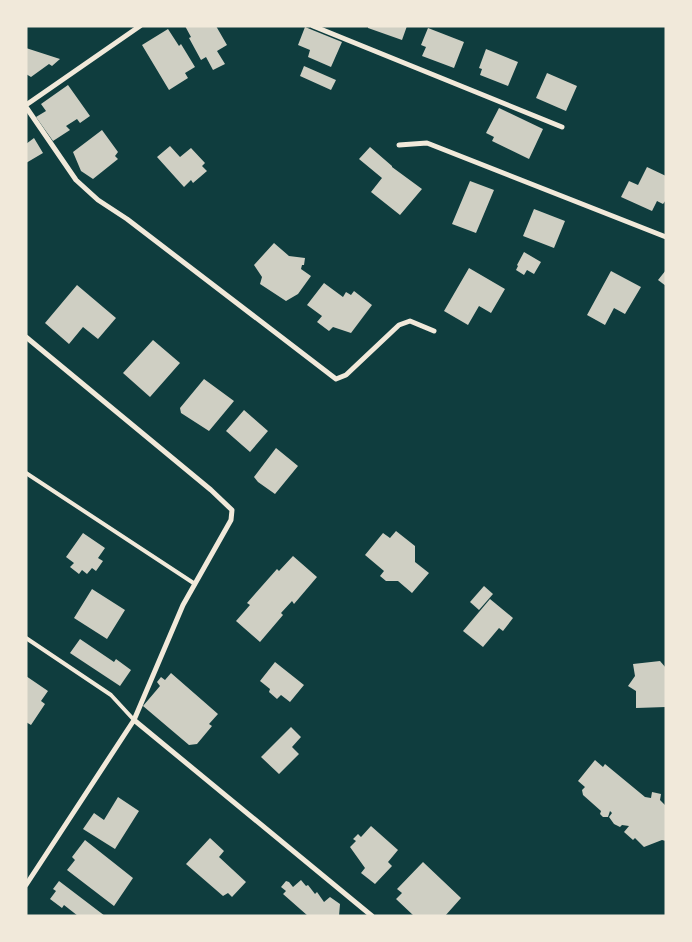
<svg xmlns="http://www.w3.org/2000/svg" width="692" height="942" font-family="Overpass,sans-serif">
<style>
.building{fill:#cfcfc3}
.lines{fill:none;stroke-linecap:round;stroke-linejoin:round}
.service{stroke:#f1e9da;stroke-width:4}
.minor{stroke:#f1e9da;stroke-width:5}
</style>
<rect width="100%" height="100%" fill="#0f3d3e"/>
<path class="building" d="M185,26H216L227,45L217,51L225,64L213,70L206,57L201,60L189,38L191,37Z
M368,26H407L402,40L368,28Z
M305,27L342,42L331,67L308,57L310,50L298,45Z
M428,28L464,42L454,68L422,56L426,47L421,45Z
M168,29L179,46L181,44L195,67L185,73L188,78L169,90L142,45Z
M26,48L60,59L52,66L49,64L31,77L26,74Z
M486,49L518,62L508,86L480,75L482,69L479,68Z
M304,66L336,80L331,90L300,76Z
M547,73L577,86L566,111L536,98Z
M68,85L90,116L80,123L77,119L66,126L70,130L53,141L36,117L46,111L41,104Z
M499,108L543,129L529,159L492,141L494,137L486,133Z
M102,130L118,152L115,156L118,159L93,179L81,171L73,152Z
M34,138L43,153L26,163V144Z
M170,146L180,157L191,148L205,163L202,166L207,171L193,183L191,180L184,187L157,157Z
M370,147L392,166V167L422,189L400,215L371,192L382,178L359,159Z
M647,167L666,176V200L663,204L657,201L652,211L621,197L629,181L638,185Z
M470,181L494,190L476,233L452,224Z
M534,209L565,221L554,248L523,236Z
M274,243L289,256L305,258L304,265H302L301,269L311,276L298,294L286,301L260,284L262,277L254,265Z
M524,252L541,262L534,274L527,270L524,275L516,270L518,266L517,265Z
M469,268L505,289L491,313L479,306L468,325L444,311Z
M666,270V286L658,280Z
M611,271L641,287L625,314L614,308L605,325L587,315Z
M324,283L343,297L346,292L351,295L354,291L372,305L351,333L333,327L329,331L317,322L322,316L307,305Z
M77,285L116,318L98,339L83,327L69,344L45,323Z
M153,340L180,363L150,397L123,373Z
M204,379L234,401L209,431L181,413L180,408Z
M244,410L268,431L250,452L226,431Z
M276,448L298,466L275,494L258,482L254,477Z
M396,531L415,546V562L429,573L412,593L398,581H386L380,576L384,571L365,555L383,533L390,538Z
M83,533L105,548L98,558L103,561L96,571L92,568L87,574L82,570L79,574L70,567L74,563L66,557Z
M293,556L317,577L294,604L292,601L281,613L283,615L260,642L236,621L250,605L247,603L277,569L279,571Z
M484,586L493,594L479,610L470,602Z
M92,589L125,610L107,639L74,618Z
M490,599L513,618L503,631L499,628L483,647L463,631Z
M80,639L114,662L116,659L131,670L120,686L70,653Z
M660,661L666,668V707L636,708V691L628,686L635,676L633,664Z
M275,662L304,685L290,702L281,695L277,699L269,692L270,689L260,681Z
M171,673L218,714L209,724L212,726L197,744L189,745L143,706L160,686L157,682L161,677L165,680Z
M26,676L48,691L41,701L45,704L31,725L26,722Z
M291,727L301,737L292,747L299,754L279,774L261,757Z
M595,760L603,767L605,764L645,797L651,798L652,792L661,794L660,800L666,806V841L662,840L644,847L635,838L633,840L624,832L629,826L622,825L620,827L614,824L609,817L612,813L610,811L608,817H603L600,814L601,811L583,795L582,790L585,787L578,781Z
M118,797L139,811L115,849L83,829L94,813L104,820Z
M371,826L398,850L388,862L392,866L375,884L361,873L365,868L350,847L356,841L353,839L358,834L361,837Z
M210,838L224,851L219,857L246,882L232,897L228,893L223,896L186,864Z
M85,840L133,878L114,906L67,870L75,860L72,857Z
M423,862L461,898L445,916H414L396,899L402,893L397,889Z
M301,880L306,886L308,885L315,894L317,892L324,902L330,897L340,904L339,916H308L283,894L286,891L281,887L286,881L289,882L293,887Z
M59,881L105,916H78L64,905L62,908L50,899L56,891L53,889Z"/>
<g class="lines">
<path class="service" d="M26,473L195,584
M26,638L111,695L134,720"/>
<path class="minor" d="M313,26L562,127
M26,105L140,26
M26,107L76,180L98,200L127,219L336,379L346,375L399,325L410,321L434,331
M399,145L427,143L666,237
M26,337L211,490L232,510L231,520L183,605L134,720L26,885
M134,720L372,916"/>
</g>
<rect width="692" height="942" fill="none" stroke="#f1e9da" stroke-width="55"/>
</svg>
